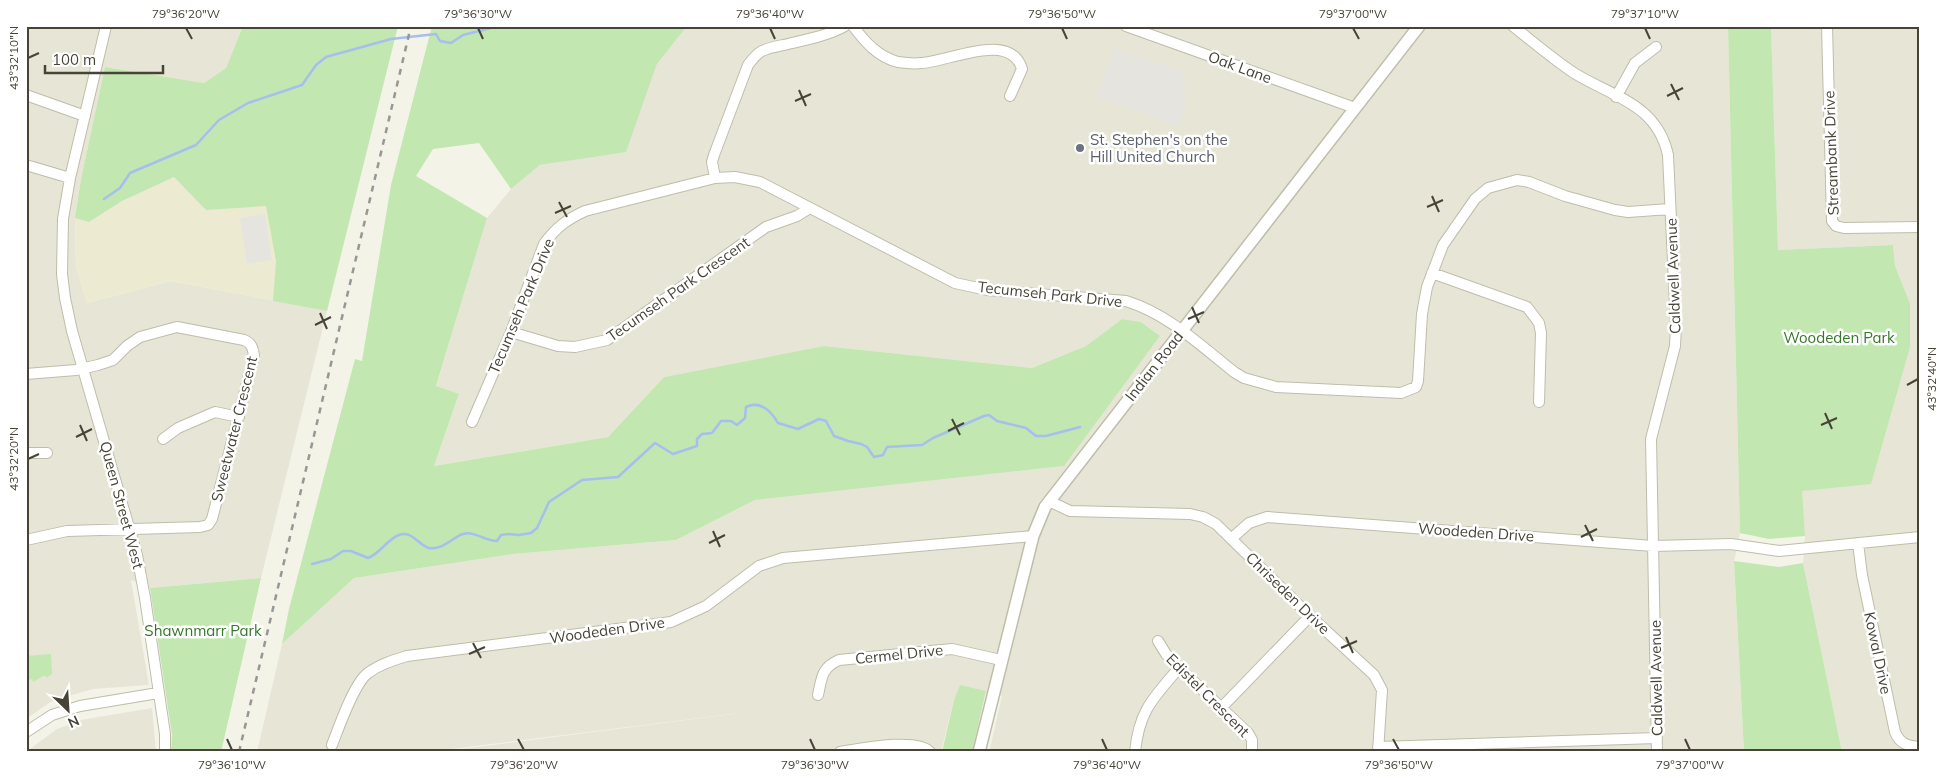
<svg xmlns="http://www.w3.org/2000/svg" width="1946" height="778" font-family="Mulish,sans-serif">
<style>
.residential{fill:#e7e6d6}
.education{fill:#ecebd2}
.green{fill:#c2e7b1}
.parking{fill:#e5e4df}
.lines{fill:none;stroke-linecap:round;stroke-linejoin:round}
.stream{stroke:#a5bfef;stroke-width:2.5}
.minor-casing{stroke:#bfbdaa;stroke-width:12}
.tertiary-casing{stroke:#bfbdaa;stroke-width:14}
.minor{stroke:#fff;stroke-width:10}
.tertiary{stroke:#fff;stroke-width:11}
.rail{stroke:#979797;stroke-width:2.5;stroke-dasharray:6 6;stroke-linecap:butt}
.ticks{fill:none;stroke:#474437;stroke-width:2}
.worship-dot{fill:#6b7280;stroke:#fff;stroke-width:2}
.labels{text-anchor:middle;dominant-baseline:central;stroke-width:5;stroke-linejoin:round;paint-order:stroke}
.street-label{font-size:15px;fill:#474437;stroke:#fff}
.worship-label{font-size:15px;fill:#5b616d;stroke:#fff;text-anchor:start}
.park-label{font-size:15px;fill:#36772b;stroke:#fff}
.neatline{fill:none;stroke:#474437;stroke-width:2}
.ticks-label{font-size:12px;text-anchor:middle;fill:#474437}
</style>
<rect width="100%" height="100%" fill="#f3f3e8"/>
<path class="residential" d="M26,26H243L226,68L204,83L105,67L81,179L75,218L76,267L87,303L171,281L327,311L261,578L150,588L131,580L149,685L93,689L52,701L26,719Z
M687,26H1728L1740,533L1734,562L1744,752H989L1002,696L960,686L954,700L941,752H437L796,706L428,752H257L282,644L354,578L513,554L676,540L755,500L1063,466L1160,336L1141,322L1122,319L1086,346L1032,368L824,346L664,377L608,437L434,466L459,395L436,387L487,218L511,189L540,165L626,151L657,64Z
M1771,26H1920V752H1842L1803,563L1805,536L1801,491L1910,303L1895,266L1893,245L1778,250Z
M152,708L156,752H26L57,729L81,720Z"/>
<path class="education" d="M222,160L251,162L316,309L171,281L87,303L76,267L75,218L89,222L122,201L163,181Z"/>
<path class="green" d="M243,26H398L327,311L273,301L276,261L266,206L206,210L174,177L122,201L89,222L75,218L81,179L105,67L204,83L226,68Z
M432,26H687L657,64L626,152L540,165L511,189L479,143L433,149L416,176L487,218L436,386L459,394L434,466L608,437L664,377L824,346L1032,368L1086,346L1122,319L1141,322L1160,336L1064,466L755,500L676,540L513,554L354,578L282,644L289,609L355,359L362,361L391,185Z
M1728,26H1771L1778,250L1893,245L1895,266L1910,303V347L1871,484L1802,491L1805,536L1769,539L1740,533Z
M1734,561L1779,567L1803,563L1842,752H1744Z
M261,578L221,752H171L172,735L150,588Z
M51,654L52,674L46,678L45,675L33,682L32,679L26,682V656Z
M960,685L986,691L972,752H942L954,700Z"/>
<path class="parking" d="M1113,48L1184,72L1185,108L1178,126L1097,97Z
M265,214L272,260L247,264L240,218Z"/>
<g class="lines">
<path class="stream" d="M104,199L120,188L130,173L196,145L219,120L248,103L302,85L316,65L326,57L391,39L436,34L440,41L451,43L463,35L499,26
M312,564L331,559L343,551H351L368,558C381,553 386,540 399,535C412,530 418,545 429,548C441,550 451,540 460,535C473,529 484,541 497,541L501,535L508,534L519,535L531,533L537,528L549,502L582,480L618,477L655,443L673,454L697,446V439L702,434L712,433L721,421H731L737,425L745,418L746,407C761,400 771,411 778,423L798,429L819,419L826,421L834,436L848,441L861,444L867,447L874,457L883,455L887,447L922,445L933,438L984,416L989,415L997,421L1026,428L1036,436H1046L1080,427"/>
<g class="minor-casing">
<path id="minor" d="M106,26L70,178L63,219L62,274L65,298L72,331L137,555L145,598L165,734V752
M853,26C865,42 878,57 898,62C905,63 914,64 921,63C948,62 1011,30 1022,69L1010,96
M1126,26L1355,108
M1513,26C1533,42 1553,59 1574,73C1613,97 1657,104 1668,155L1676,326L1675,346L1651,439L1657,752
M1827,26L1832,221L1836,226L1844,228L1920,227
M26,95L85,116
M1616,97L1635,63L1656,47
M26,165L70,178
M715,178L712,162L714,155L748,65C752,60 756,54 762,51C772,46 782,46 792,43C810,39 829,35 845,26
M1432,273L1527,307L1539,323L1541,333L1539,402
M511,332L558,346L575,347L607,340L766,227L797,216L810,208
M26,374L76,370L98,365L113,360L127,346L140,337L177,327L244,340C252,343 253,349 254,356L212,519L208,525L200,527L67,531L26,540
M472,422L511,332L544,244C556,227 568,219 585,211L715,178L735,177L760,182L955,283L987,290L1126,301C1168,314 1200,345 1234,372L1244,378L1276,387L1401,393L1416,387L1418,381L1422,314L1427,287L1443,245L1475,199L1488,188L1517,180L1529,182L1565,196L1615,210L1628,212L1670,209
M163,439L178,428L215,412L239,417
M26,453H47
M1049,501L1070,511L1190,514L1203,517L1216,524L1310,616L1374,675L1382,690L1378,752
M1232,538L1249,523L1267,517L1653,546L1731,544L1779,551L1920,537
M1858,543L1862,575L1895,732C1900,744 1908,746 1920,747
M1158,641L1166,654L1179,668L1248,733L1252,740V752
M818,695C822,678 821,668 839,660L952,649L1001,660
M1222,707L1310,616
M26,732L52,715L80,706L158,693
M332,745C339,727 354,683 368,673C380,664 394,660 407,656L671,622L706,606L759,566L783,558L1033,536
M1378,747L1657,738
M840,752C859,749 917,737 930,752
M1135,752C1139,711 1153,698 1179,668"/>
</g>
<g class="tertiary-casing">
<path id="tertiary" d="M979,752L1033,536L1045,507L1419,26"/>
</g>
<use href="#minor" class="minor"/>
<use href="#tertiary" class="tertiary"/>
<path class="rail" d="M239,752L411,26"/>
</g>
<path class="ticks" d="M186,28L192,39M478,28L483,39M770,28L775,39M1062,28L1067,39M1353,28L1359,39M1645,28L1650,39M28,58L39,53M1671,84L1679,100M799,90L806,106M1667,96L1683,88M795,101L811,94M1432,196L1439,212M559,202L567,217M1427,207L1443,200M555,213L571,206M1192,307L1199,323M320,313L327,329M1188,319L1204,312M315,325L331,317M1907,385L1918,379M1825,413L1832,429M952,419L960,435M80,425L87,441M1821,425L1837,418M948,431L964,423M76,437L92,429M28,459L39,454M1585,525L1593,541M713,531L720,547M1581,537L1597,529M709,543L725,535M1346,637L1353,653M473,643L481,658M1341,648L1357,641M469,654L485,647M227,739L232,750M518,739L524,750M810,739L815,750M1102,739L1107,750M1393,739L1399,750M1685,739L1690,750"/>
<circle class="worship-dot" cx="1080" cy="148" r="5"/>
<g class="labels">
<g class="street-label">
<text transform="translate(1240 67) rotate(20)">Oak Lane</text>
<text transform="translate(1831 153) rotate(-92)">Streambank Drive</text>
<text transform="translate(1673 276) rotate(-92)">Caldwell Avenue</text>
<text transform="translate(678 289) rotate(-35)">Tecumseh Park Crescent</text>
<text transform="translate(1050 294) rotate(6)">Tecumseh Park Drive</text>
<text transform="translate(521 306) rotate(-67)">Tecumseh Park Drive</text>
<text transform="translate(1154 366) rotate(-52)">Indian Road</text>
<text transform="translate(234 429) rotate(-76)">Sweetwater Crescent</text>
<text transform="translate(122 505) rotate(75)">Queen Street West</text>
<text transform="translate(1476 532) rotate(4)">Woodeden Drive</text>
<text transform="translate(1288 593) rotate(44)">Chriseden Drive</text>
<text transform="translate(607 630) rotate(-8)">Woodeden Drive</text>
<text transform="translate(1878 653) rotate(78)">Kowal Drive</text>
<text transform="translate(899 654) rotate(-6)">Cermel Drive</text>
<text transform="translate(1656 678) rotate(-91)">Caldwell Avenue</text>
<text transform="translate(1208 695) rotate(45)">Edistel Crescent</text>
</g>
<g class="worship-label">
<text x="1090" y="139">St. Stephen's on the<tspan x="1090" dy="17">Hill United Church</tspan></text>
</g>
<g class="park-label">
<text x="1839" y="337">Woodeden Park</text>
<text x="203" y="630">Shawnmarr Park</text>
</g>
</g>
<rect width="1946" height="778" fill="none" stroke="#ffffff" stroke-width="55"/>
<g transform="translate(68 710) rotate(155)" stroke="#ffffff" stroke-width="4" paint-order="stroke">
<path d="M0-4L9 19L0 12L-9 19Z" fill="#474437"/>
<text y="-8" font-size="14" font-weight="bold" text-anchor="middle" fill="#474437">N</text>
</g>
<path d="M45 65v8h118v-8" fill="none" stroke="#474437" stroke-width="2.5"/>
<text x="52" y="65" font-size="15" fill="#474437" stroke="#ffffff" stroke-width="4" paint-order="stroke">100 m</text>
<rect x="28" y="28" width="1890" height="722" class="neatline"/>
<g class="ticks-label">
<text x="186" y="18">79°36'20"W</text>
<text x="478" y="18">79°36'30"W</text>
<text x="770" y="18">79°36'40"W</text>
<text x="1062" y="18">79°36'50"W</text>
<text x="1353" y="18">79°37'00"W</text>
<text x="1645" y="18">79°37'10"W</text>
<text transform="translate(14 58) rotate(-90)" y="4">43°32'10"N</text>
<text transform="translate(1932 379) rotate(-90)" y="4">43°32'40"N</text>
<text transform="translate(14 459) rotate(-90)" y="4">43°32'20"N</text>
<text x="232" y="769">79°36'10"W</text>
<text x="524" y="769">79°36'20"W</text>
<text x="815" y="769">79°36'30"W</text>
<text x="1107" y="769">79°36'40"W</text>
<text x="1399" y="769">79°36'50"W</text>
<text x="1690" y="769">79°37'00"W</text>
</g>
</svg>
